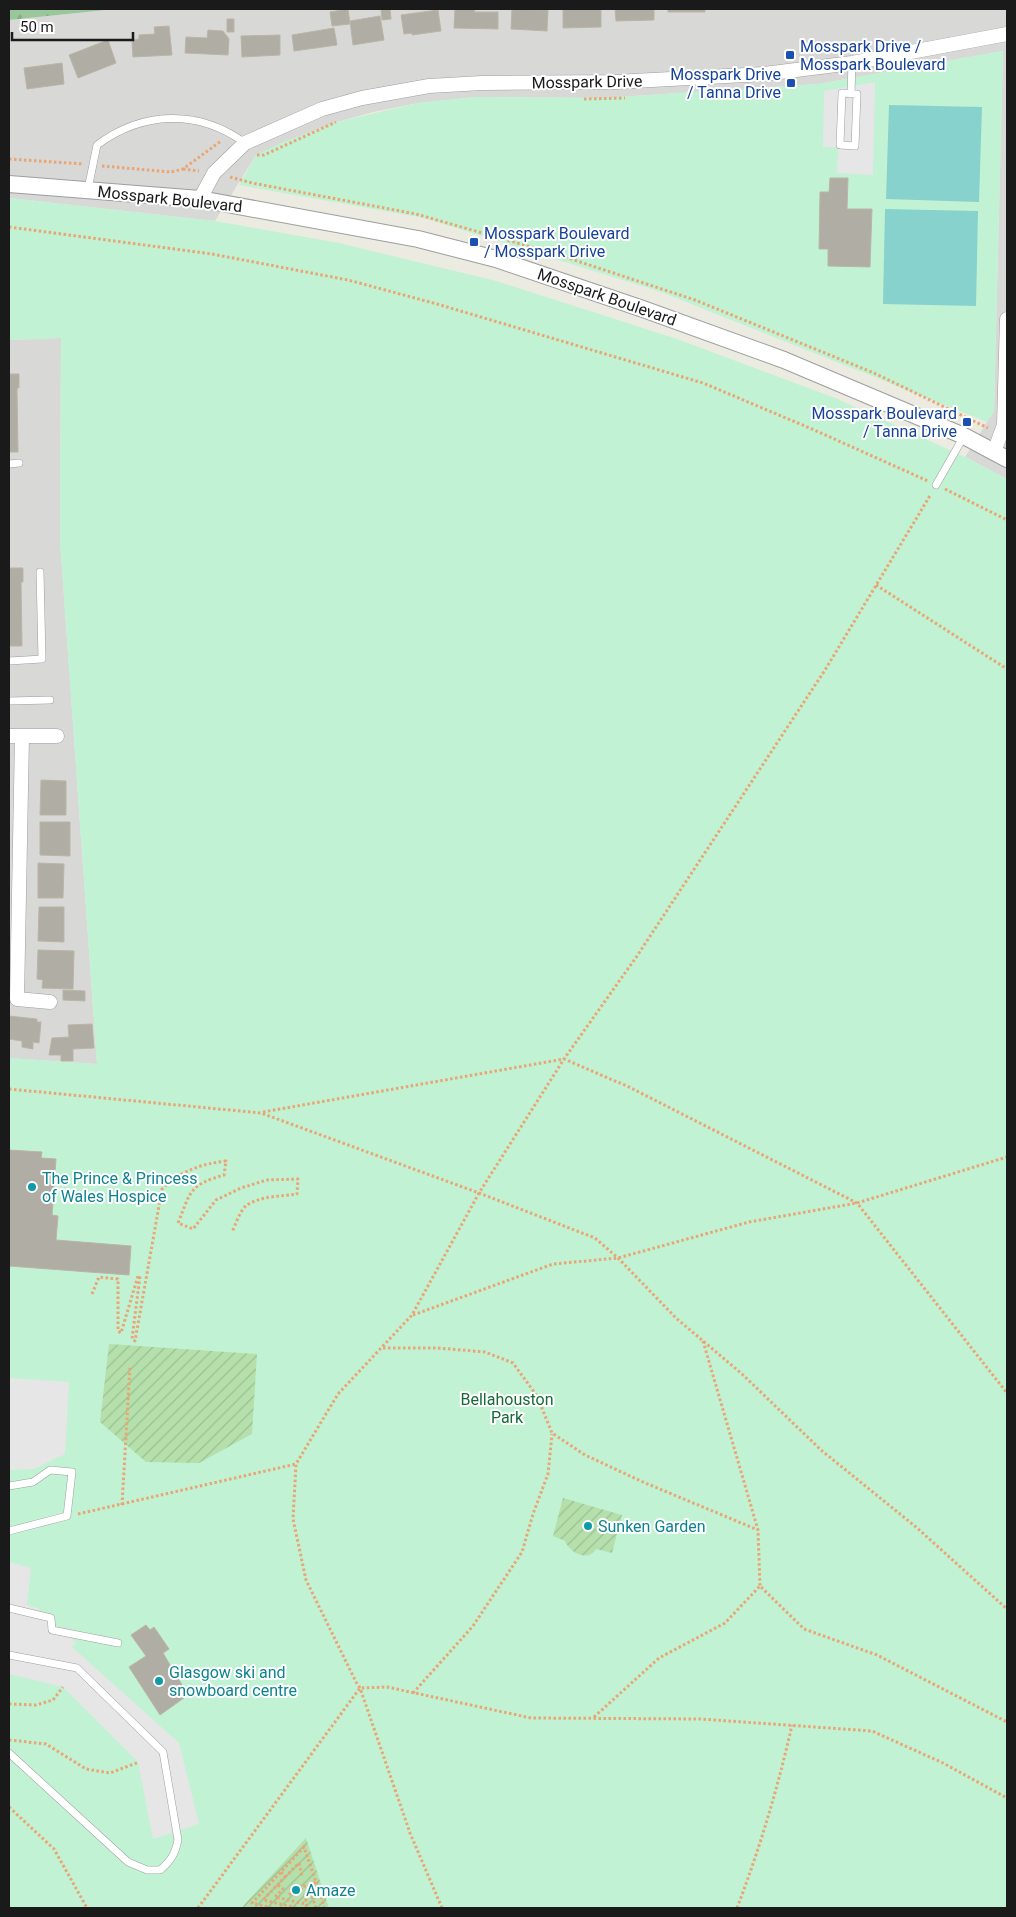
<svg xmlns="http://www.w3.org/2000/svg" width="1016" height="1917" font-family="Roboto,sans-serif">
<style>
.residential{fill:#d8d8d7}
.forest{fill:url(#forest-firs)}
.park{fill:#c1f2d4}
.garden{fill:url(#garden-furrows)}
.pitch{fill:#87d2cd}
.parking{fill:#e6e6e6}
.building{fill:#b0ada4;stroke:#bbb5a5}
.lines{fill:none;stroke-linecap:round;stroke-linejoin:round}
.service-casing{stroke:#9e9e9e;stroke-width:8}
.minor-casing{stroke:#9e9e9e;stroke-width:15}
.tertiary-casing{stroke:#9e9e9e;stroke-width:18}
.path{stroke:#e9a574;stroke-width:3;stroke-dasharray:2.5 2.5;stroke-linecap:butt}
.service{stroke:#fff;stroke-width:7}
.minor{stroke:#fff;stroke-width:14}
.tertiary{stroke:#fff;stroke-width:16}
.transit-dot{fill:#1a4fb4;stroke:#fff;stroke-width:2}
.culture-dot{fill:#0f9aa8;stroke:#fff;stroke-width:2}
.labels{text-anchor:middle;dominant-baseline:central;stroke-width:4;stroke-linejoin:round;paint-order:stroke}
.transit-label{font-size:16px;fill:#164399;stroke:#fff;text-anchor:start}
.street-label{font-size:16px;fill:#1a1a1a;stroke:#fff}
.culture-label{font-size:16px;fill:#0d838f;stroke:#fff;text-anchor:start}
.park-label{font-size:16px;fill:#176a38;stroke:#fff}
</style>
<defs>
<pattern id="forest-firs" width="22" height="20" patternUnits="userSpaceOnUse" patternTransform="scale(1.25)"><rect width="22" height="20" fill="#9ac69b"/><path d="M5 1l3.5 6h-7zM16 11l3.5 6h-7z" fill="#84aa85"/></pattern>
<pattern id="garden-furrows" width="10" height="10" patternUnits="userSpaceOnUse" patternTransform="scale(1.25)"><rect width="10" height="10" fill="#b5e0ac"/><path d="M-1 1l2-2M0 10L10 0M9 11l2-2" fill="none" stroke="#9bc093"/></pattern>
</defs>
<rect width="100%" height="100%" fill="#ebebe1"/>
<path class="residential" d="M116,9H1007V479L965,457L994,411L1003,51L818,84L603,98L476,97L418,103L373,112L337,122L256,155L215,221L9,198V20Z
M61,338L60,540L97,1064L9,1058V340Z"/>
<path class="forest" d="M9,9H116L9,20Z"/>
<path class="park" d="M1003,51L994,411L987,422L661,292L424,218L239,185L256,155L281,143L337,122L418,103L476,97L603,98L818,84Z
M9,198L215,221L339,243L496,281L677,339L835,398L965,457L1007,479V1908H9V1058L97,1064L60,540L61,338L9,340Z"/>
<path class="garden" d="M109,1344L257,1354L252,1434L199,1463L146,1462L100,1422Z
M563,1498L622,1515L612,1553L596,1549C588,1563 569,1552 565,1541L553,1536Z
M306,1838L329,1908H242L244,1905Z"/>
<path class="pitch" d="M889,105L982,107L979,202L886,199Z
M885,209L978,211L976,306L883,304Z"/>
<path class="parking" d="M875,82L873,175L837,173L838,147H823L824,91Z
M9,1378L69,1382L65,1454L34,1469L9,1470Z
M9,1562L31,1568L27,1605L38,1608L43,1616L76,1642L72,1647L179,1743L199,1824L153,1839L138,1762L63,1687L9,1674Z"/>
<path class="building" d="M348,9L350,24L332,26L330,12Z
M381,9H390L391,19L382,20Z
M455,9H475L474,12H498V29L454,28Z
M512,9L548,10L547,31L511,29Z
M563,9H601V27L563,28Z
M615,9H654V20L616,21Z
M668,9H705V12H668Z
M438,10L441,31L412,35V33L404,34L401,15Z
M380,16L384,40L353,45L350,21Z
M227,19H234V32H227Z
M169,26L172,55L133,57L132,40L139,39V35L155,34L154,27Z
M334,28L337,45L294,51L292,35Z
M208,30L223,31L229,39L228,55L185,53L186,37L207,38Z
M280,35V55L242,57L241,36Z
M108,40L116,63L78,78L69,55Z
M62,63L64,84L27,89L24,68Z
M830,178H848L847,209H872L870,267L828,266V249H819L820,192H829Z
M9,374H19V388H17L18,452H9Z
M9,568H23V582H21L22,646H9Z
M41,780L66,781V815H40Z
M40,822H70V856L40,855Z
M38,863L64,864L63,898H38Z
M39,907H64V942L38,941Z
M38,950L74,951L73,989L42,988L43,980L37,979Z
M63,990L85,991V1001L63,1000Z
M9,1016L37,1019V1022H41L39,1043L33,1042V1049L22,1047V1041L9,1039Z
M92,1024L94,1048L73,1049V1061H61V1055H49L52,1038L69,1037L68,1025Z
M9,1150L42,1152L41,1158L56,1159L52,1215L58,1216L56,1240L131,1246L129,1275L9,1266Z
M146,1625L150,1630L154,1627L169,1649L163,1653L188,1695L160,1715L129,1667L146,1656L131,1635Z"/>
<g class="lines">
<g class="service-casing">
<path id="service" d="M842,93L857,94L855,146L840,145Z
M851,94L852,63
M88,189L97,145C143,111 198,109 245,143
M9,464L19,463
M936,485L964,436
M9,661L42,659L40,572
M9,701L50,700
M9,1486L33,1482L50,1470L72,1472L67,1516L9,1531
M9,1608L51,1618L52,1630L118,1643
M9,1655L77,1668L163,1752L178,1840C175,1854 171,1861 160,1870H147L128,1862L9,1753"/>
</g>
<g class="minor-casing">
<path id="minor" d="M200,199L214,173L245,143L322,109L362,98L429,86L482,83L615,82L764,74L852,63L1007,34
M994,452L1004,425L1007,319
M9,736H57
M22,737L17,999L50,1002"/>
</g>
<g class="tertiary-casing">
<path id="tertiary" d="M9,184L200,199L418,239L496,259L643,309L784,360L964,436L1007,459"/>
</g>
<path class="path" d="M584,99L625,98
M257,155H264L336,122
M9,159L84,164
M102,166L171,172L183,169L221,141
M183,169L199,171
M230,177L252,183L416,214L559,255L695,300L874,373L988,428
M9,227L212,254L348,280L437,304L703,383L812,429L928,481
M945,489L1007,520
M876,585L1007,669
M9,1089L261,1113L479,1193L595,1238L618,1258L676,1318L742,1374L821,1450L916,1527L1007,1609
M263,1112L564,1059L629,1087L857,1203L1007,1393
M92,1294L99,1277L118,1279V1331L121,1333L138,1276H140L132,1339L135,1341L162,1189C180,1171 201,1164 226,1161L224,1175C189,1185 191,1191 178,1223L193,1229L216,1200L241,1188L267,1180L298,1179L297,1194C282,1196 261,1196 247,1205C240,1210 236,1224 232,1232
M413,1315L553,1264L618,1258L749,1222L857,1203L1007,1157
M703,1341L758,1530L760,1586
M383,1348H438L485,1352L513,1363L537,1396L552,1433L585,1455L643,1482L758,1530
M122,1505L130,1367
M78,1514L296,1464
M413,1693L473,1626L522,1552L533,1514L548,1474L552,1434
M9,1704L36,1705L53,1700L63,1687
M594,1717L659,1658L725,1623L760,1586L804,1629L877,1655L1007,1722
M9,1740L46,1744L86,1769L110,1773L139,1762
M9,1807L54,1849L87,1908
M281,1872L285,1877L263,1900L298,1908
M285,1877L299,1863L302,1877
M316,1882L320,1893
M278,1885L283,1889L275,1897L306,1904
M305,1894L307,1908
M198,1908L360,1688L387,1687L531,1718L700,1719L872,1731L943,1763L1007,1798
M272,1908L252,1903L304,1847L316,1882L302,1887L294,1886L291,1889L290,1894L298,1895L302,1887
M316,1908L312,1896L320,1893L324,1908
M442,1908L410,1833L360,1688L356,1682L306,1580L293,1519L296,1464L338,1394L412,1315L479,1193L564,1059L637,956L825,670L931,494
M737,1908C760,1848 778,1787 792,1725"/>
<use href="#service" class="service"/>
<use href="#minor" class="minor"/>
<use href="#tertiary" class="tertiary"/>
</g>
<g class="transit-dot">
<rect x="785" y="50" width="10" height="10" rx="2.5"/>
<rect x="786" y="78" width="10" height="10" rx="2.5"/>
<rect x="469" y="237" width="10" height="10" rx="2.5"/>
<rect x="962" y="417" width="10" height="10" rx="2.5"/>
</g>
<g class="culture-dot">
<circle cx="32" cy="1187" r="5"/>
<circle cx="588" cy="1526" r="5"/>
<circle cx="159" cy="1681" r="5"/>
<circle cx="296" cy="1890" r="5"/>
</g>
<g class="labels">
<g class="transit-label">
<text x="800" y="46">Mosspark Drive /<tspan x="800" dy="18">Mosspark Boulevard</tspan></text>
<text x="781" y="74" text-anchor="end">Mosspark Drive<tspan x="781" dy="18">/ Tanna Drive</tspan></text>
<text x="484" y="233">Mosspark Boulevard<tspan x="484" dy="18">/ Mosspark Drive</tspan></text>
<text x="957" y="413" text-anchor="end">Mosspark Boulevard<tspan x="957" dy="18">/ Tanna Drive</tspan></text>
</g>
<g class="street-label">
<text transform="translate(587 82) rotate(-1)">Mosspark Drive</text>
<text transform="translate(170 199) rotate(6)">Mosspark Boulevard</text>
<text transform="translate(607 297) rotate(19)">Mosspark Boulevard</text>
</g>
<g class="culture-label">
<text x="42" y="1178">The Prince &amp; Princess<tspan x="42" dy="18">of Wales Hospice</tspan></text>
<text x="598" y="1526">Sunken Garden</text>
<text x="169" y="1672">Glasgow ski and<tspan x="169" dy="18">snowboard centre</tspan></text>
<text x="306" y="1890">Amaze</text>
</g>
<g class="park-label">
<text x="507" y="1399">Bellahouston<tspan x="507" dy="18">Park</tspan></text>
</g>
</g>
<rect width="1016" height="1917" fill="none" stroke="#1a1a1a" stroke-width="20"/>
<path d="M12 32v8h121v-8" fill="none" stroke="#1a1a1a" stroke-width="2.5"/>
<text x="20" y="32" font-size="15" fill="#1a1a1a" stroke="#ffffff" stroke-width="4" paint-order="stroke">50 m</text>
</svg>
